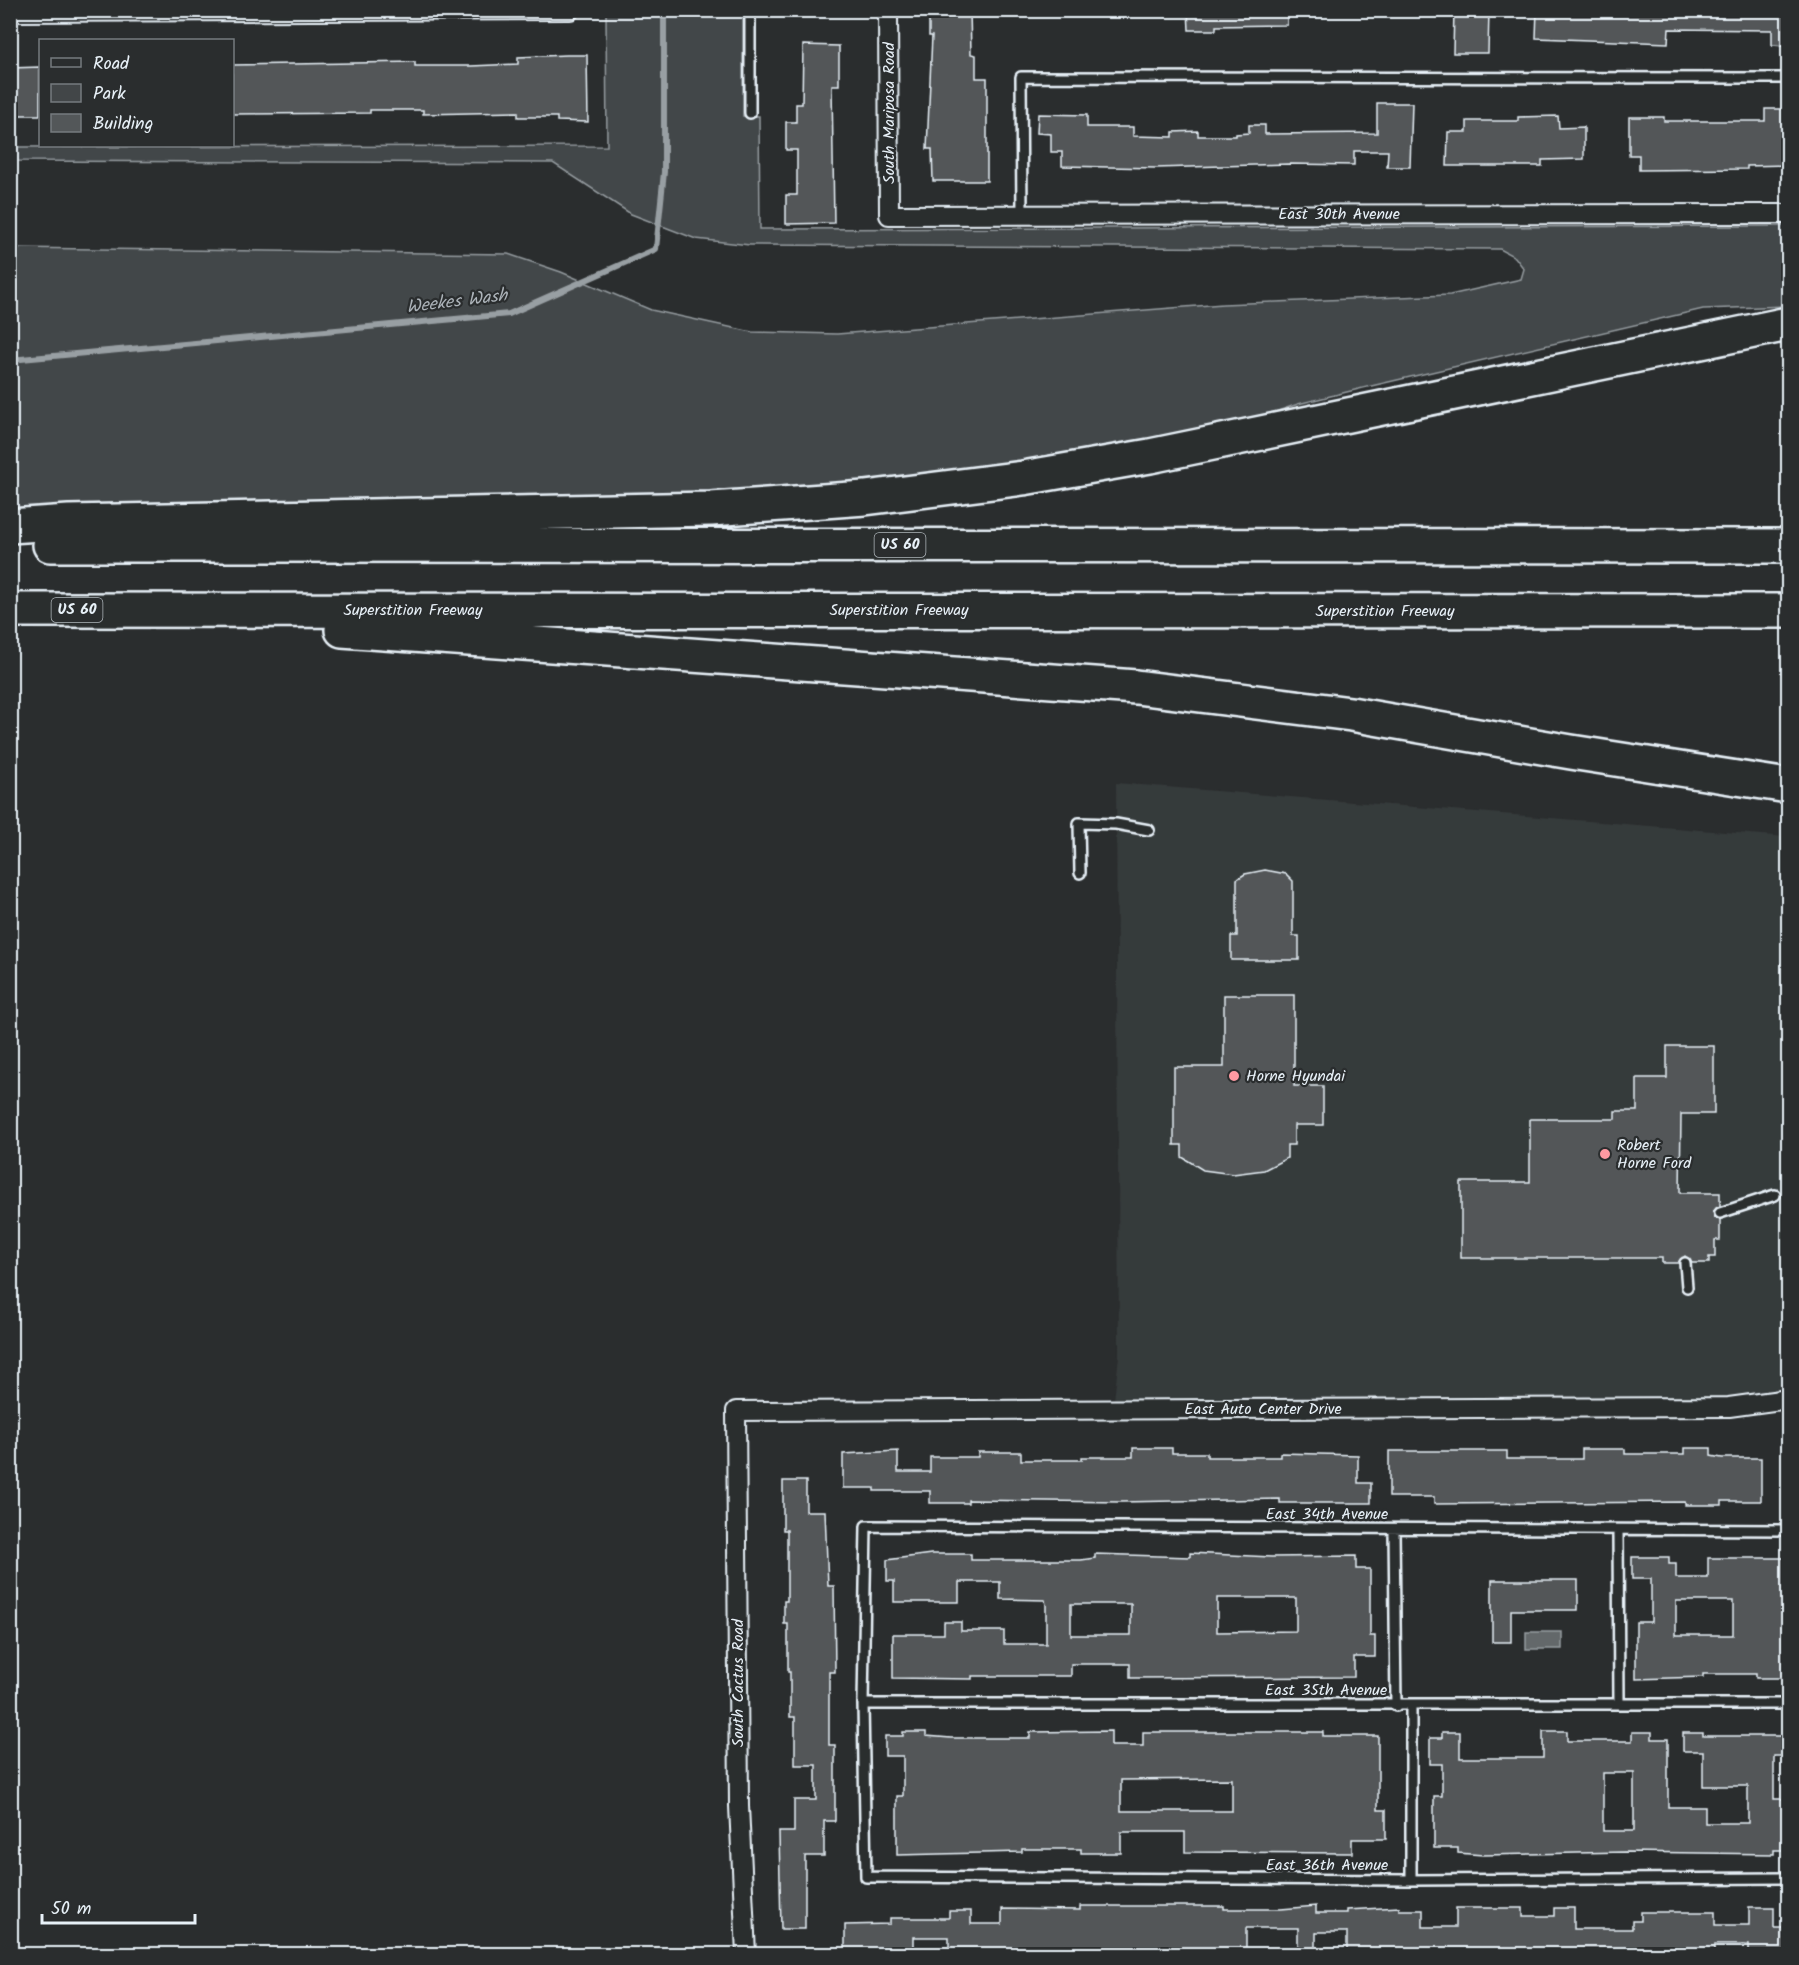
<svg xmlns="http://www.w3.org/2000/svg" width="1799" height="1965" font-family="Kalam,sans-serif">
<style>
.built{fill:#363a3b}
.green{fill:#424648;stroke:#959ca0;stroke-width:1.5}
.water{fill:#63686b;stroke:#989fa3;stroke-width:1.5}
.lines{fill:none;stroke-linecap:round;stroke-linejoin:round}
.stream{stroke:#989fa3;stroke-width:6}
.building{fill:#535759;stroke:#e8f1f8;stroke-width:1.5;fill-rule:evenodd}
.lane-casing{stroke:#e8f1f8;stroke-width:14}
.street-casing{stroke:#e8f1f8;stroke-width:22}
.highway-casing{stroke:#e8f1f8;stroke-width:38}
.lane{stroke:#2a2d2e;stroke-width:9}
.street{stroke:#2a2d2e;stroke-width:18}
.highway{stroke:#2a2d2e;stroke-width:33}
.poi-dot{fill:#ff9aa2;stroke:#2a2d2e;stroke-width:2}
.labels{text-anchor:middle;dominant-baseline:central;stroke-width:4.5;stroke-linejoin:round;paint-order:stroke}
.shield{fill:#2a2d2e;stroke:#afb6bb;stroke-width:1.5}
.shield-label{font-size:15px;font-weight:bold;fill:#e8f1f8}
.street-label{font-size:16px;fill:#e8f1f8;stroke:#2a2d2e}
.poi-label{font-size:16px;fill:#e8f1f8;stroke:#2a2d2e;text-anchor:start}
.water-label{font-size:18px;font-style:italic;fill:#acb3b9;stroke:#2a2d2e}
</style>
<rect width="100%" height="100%" fill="#2a2d2e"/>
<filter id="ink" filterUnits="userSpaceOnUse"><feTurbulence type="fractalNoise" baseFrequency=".0167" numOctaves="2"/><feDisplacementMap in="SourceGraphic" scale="12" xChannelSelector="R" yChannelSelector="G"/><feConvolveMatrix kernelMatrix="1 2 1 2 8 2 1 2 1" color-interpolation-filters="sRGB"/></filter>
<g filter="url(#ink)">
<path class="built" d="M1116,783L1788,837V1399L1113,1409L1119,1356Z"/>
<path class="green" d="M606,11H743V116H759L760,229L1788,226V306L1703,309L1367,387L1298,404L1249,421L1013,465L902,479L716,495L11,510V248L508,254L561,272L651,310L752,332L837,334L1223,304L1450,295L1521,279L1524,269L1515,257L1500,249L750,245L696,239L631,214L553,163L11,161L10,147L607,146Z"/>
<path class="water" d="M1526,1632H1562V1649H1526Z"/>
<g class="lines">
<path class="stream" d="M10,360L509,314L656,249L664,172V10"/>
</g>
<path class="building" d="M929,10H970L971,54L976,55V78H987V181H933L932,149H927L932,36H929Z
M1188,10H1287V25L1216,26V30H1189Z
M1454,10H1489L1488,53H1453Z
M1537,10H1788V46L1772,45V30L1669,29L1668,43L1536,38Z
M803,45L839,46V85H832L834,223L786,224V195H797V150H786V122H796V104H802Z
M567,55H587L588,122L557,121V117H518V112L423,114V110H370V113L232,114V65L415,62V66H471L518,64V57Z
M40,67V115H10V68Z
M1377,103H1412L1410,167H1387L1388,151H1354V165L1290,164L1156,168L1062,166V152H1051V134L1037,133L1038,114L1087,115V127H1133V136L1173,137V132L1198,131V136H1236V134L1249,133V125H1265V134L1377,133Z
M1765,109H1788V165L1747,166V169L1639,170V155H1629V117H1664V121H1765Z
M1558,116L1559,128L1584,127V159L1542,160V166H1447L1448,132H1467V121H1518V117Z
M1265,870L1286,874L1293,881V936H1299V960H1231V936H1237V879L1245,874Z
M1224,995H1294V1086H1323V1125H1294V1145H1287V1158L1264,1170L1233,1174L1203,1170L1182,1157V1145H1174V1067H1224Z
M1667,1046H1714V1114H1681L1680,1193H1720V1206L1713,1212L1715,1218L1720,1220V1240H1715V1257H1709V1263H1692L1685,1256L1678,1263H1662V1258H1461V1182H1530V1119H1615V1111H1637V1078H1667Z
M1133,1448H1172V1453H1207V1457H1280V1453L1358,1455V1483H1371V1503H1280V1499L1121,1502L968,1500V1503H930V1491H874V1488H843V1454L898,1451V1472H930V1457H978V1452H1021V1460H1082V1457H1133Z
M1685,1448H1711V1456L1722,1458H1761V1501H1722V1505H1685V1502L1434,1504V1497H1389V1451H1507V1459H1582V1449H1625V1454H1685Z
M783,1481H806V1511H825L828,1586H834L835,1672H829V1745H835V1821H824V1856H805V1929H781L779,1832H794V1800H816V1765H795V1717H790V1672H788V1624H784V1601H787V1530H783Z
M1190,1553L1271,1557L1356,1556V1569H1370V1636H1375V1657H1354V1677L1130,1678V1664H1071V1676H972V1679L893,1678V1634H944V1622H961V1631H1004V1644H1046V1605L1045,1600L1000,1599V1582H959V1602H894V1581H887V1560L931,1554H971V1560H1081L1095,1558V1554L1190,1557ZM1217,1598H1296V1631L1217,1632ZM1071,1604H1131V1635H1071Z
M1632,1557H1669V1564H1676V1578H1708V1558H1788V1678H1756V1674H1703V1677L1636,1679V1622H1651V1579H1632ZM1676,1601H1733V1635H1676Z
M1492,1580H1578V1610H1511V1642H1492Z
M1111,1731V1746H1143V1732H1323V1736H1378V1810H1386V1839H1352V1853L1185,1852V1832H1121V1853H1081V1849H1022V1852L897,1855V1796H903V1756H885V1736H903V1732H926V1736L951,1738H1030V1732ZM1232,1779V1811H1121V1780Z
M1543,1731H1567V1741H1632V1732H1652V1739H1668V1807H1705V1823H1748V1786H1703V1751H1683V1733H1703V1736H1788V1756H1774V1799H1788V1850H1774V1854L1625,1852L1483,1855L1458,1853V1848H1434V1796H1442V1764H1430V1738H1442V1732H1460V1758H1543ZM1603,1773H1634V1831H1603Z
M1080,1906H1224V1909H1281L1316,1906V1913H1347V1910L1399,1907V1910H1423V1927H1456V1908H1523V1916H1554V1908H1574V1929H1632V1921H1641V1912H1715V1925H1749V1907H1774V1928H1788V1954H1749V1945H1715V1951H1667V1954L1530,1953V1950L1423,1951V1954H1397V1951H1347V1932H1316V1954H1298V1928H1246V1954H1147V1947H1099V1954H979V1949H949V1937H914V1954H845V1925L890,1924V1918H949V1911H971V1924H1002V1909L1080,1910Z"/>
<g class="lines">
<g class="lane-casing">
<path id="lane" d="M750,113V10
M1022,214L1021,77L1788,78
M1080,873L1079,823L1116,824L1149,830
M1720,1213L1775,1195
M1685,1263L1687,1287
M1394,1530L1396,1706
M1618,1530L1619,1703
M1788,1530L866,1526L863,1704L866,1877L1411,1880L1788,1878
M863,1704H1788
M1411,1705V1880"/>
</g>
<g class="street-casing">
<path id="street" d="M888,10L889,215L1788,214
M10,12L570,10
M746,1954L739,1806L736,1411L1729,1407L1788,1399"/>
</g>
<g class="highway-casing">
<path id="highway" d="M10,526L69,522L711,509L865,498L1023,478L1150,456L1788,324
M50,545L1788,546
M10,610L1788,611
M342,630L1136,687L1351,714L1571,752L1788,786"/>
</g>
<use href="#lane" class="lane"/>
<use href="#street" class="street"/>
<use href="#highway" class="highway"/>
</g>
</g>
<g class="poi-dot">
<circle cx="1234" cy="1076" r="6"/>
<circle cx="1605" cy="1154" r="6"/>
</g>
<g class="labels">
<g class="shield">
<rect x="874.5" y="533" width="51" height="24" rx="4.5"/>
<rect x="51.5" y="598" width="51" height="24" rx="4.5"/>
</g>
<g class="shield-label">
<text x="900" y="545">US 60</text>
<text x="77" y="610">US 60</text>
</g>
<g class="street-label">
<text transform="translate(889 113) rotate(-90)">South Mariposa Road</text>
<text x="1339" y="214">East 30th Avenue</text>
<text x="413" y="610">Superstition Freeway</text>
<text x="899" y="610">Superstition Freeway</text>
<text x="1385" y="611">Superstition Freeway</text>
<text x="1263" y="1409">East Auto Center Drive</text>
<text x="1327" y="1514">East 34th Avenue</text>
<text transform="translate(738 1683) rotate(-90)">South Cactus Road</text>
<text x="1326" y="1690">East 35th Avenue</text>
<text x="1327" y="1865">East 36th Avenue</text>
</g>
<g class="poi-label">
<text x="1246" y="1076">Horne Hyundai</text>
<text x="1617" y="1145">Robert<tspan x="1617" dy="18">Horne Ford</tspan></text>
</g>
<g class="water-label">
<text transform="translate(457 302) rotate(-7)">Weekes Wash</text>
</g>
</g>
<rect width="1799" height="1965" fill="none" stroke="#2a2d2e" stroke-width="36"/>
<rect x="18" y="18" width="1763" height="1929" fill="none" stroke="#e8f1f8" stroke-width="2" filter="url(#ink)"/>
<rect x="39" y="39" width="195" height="108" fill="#2a2d2e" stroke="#767b7f" stroke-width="1.5"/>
<rect x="51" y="58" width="30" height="9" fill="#2a2d2e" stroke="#767b7f" stroke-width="1.5"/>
<text x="93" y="69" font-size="18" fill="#e8f1f8">Road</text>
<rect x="51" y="84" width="30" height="18" fill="#424648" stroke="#767b7f" stroke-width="1.5"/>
<text x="93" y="99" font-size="18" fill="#e8f1f8">Park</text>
<rect x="51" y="114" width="30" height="18" fill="#535759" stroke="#767b7f" stroke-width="1.5"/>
<text x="93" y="129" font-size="18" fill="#e8f1f8">Building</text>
<path d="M42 1914v9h153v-9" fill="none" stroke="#e8f1f8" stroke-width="3"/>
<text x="51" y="1914" font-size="18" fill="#e8f1f8" stroke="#2a2d2e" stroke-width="4.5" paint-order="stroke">50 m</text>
</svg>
